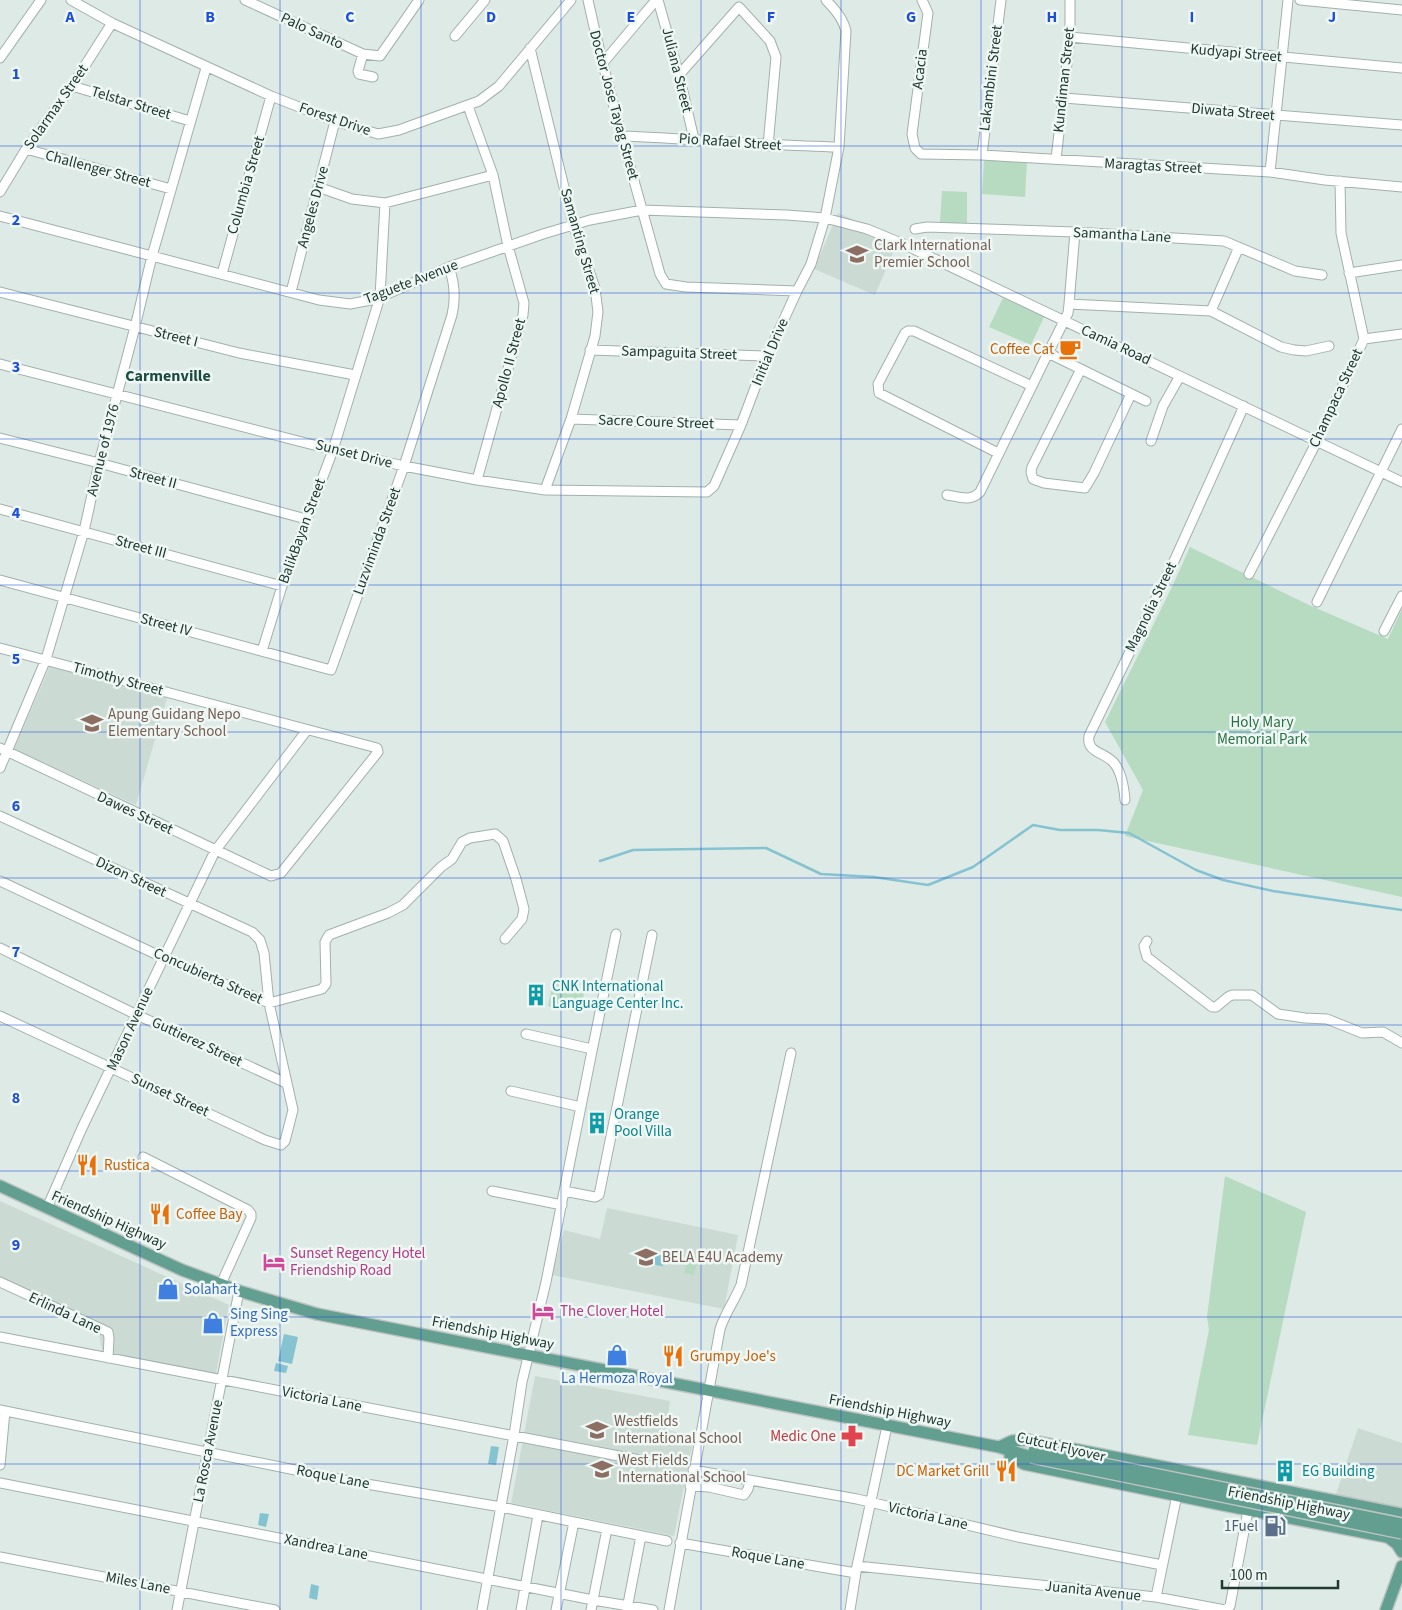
<svg xmlns="http://www.w3.org/2000/svg" width="1402" height="1610" font-family="'Source Sans 3',sans-serif">
<style>
.built{fill:#ccdad4}
.green{fill:#b7dbc1}
.water{fill:#85c3d0}
.lines{fill:none;stroke-linecap:round;stroke-linejoin:round}
.stream{stroke:#85c3d0;stroke-width:2.5}
.minor-casing{stroke:#a1b1ac;stroke-width:11}
.major-casing{stroke:#bcc4c2;stroke-width:14}
.minor{stroke:#fff;stroke-width:9}
.major{stroke:#639f91;stroke-width:11}
.major-bridge-casing{stroke:#bcc4c2;stroke-width:14;stroke-linecap:butt}
.major-bridge{stroke:#639f91;stroke-width:11}
.grid{fill:none;stroke:#1d4ed8;stroke-width:1;stroke-opacity:0.55}
.labels{text-anchor:middle;dominant-baseline:central;stroke-width:5;stroke-linejoin:round;paint-order:stroke}
.street-label{font-size:15px;fill:#203933;stroke:#eef7f3}
.education-label{font-size:15px;fill:#785e54;stroke:#eef7f3;text-anchor:start}
.food-label{font-size:15px;fill:#c56008;stroke:#eef7f3;text-anchor:start}
.park-label{font-size:15px;fill:#2a7046;stroke:#eef7f3}
.culture-label{font-size:15px;fill:#0d838f;stroke:#eef7f3;text-anchor:start}
.hotel-label{font-size:15px;fill:#b23c85;stroke:#eef7f3;text-anchor:start}
.shop-label{font-size:15px;fill:#366cbe;stroke:#eef7f3;text-anchor:start}
.health-label{font-size:15px;fill:#be3a42;stroke:#eef7f3;text-anchor:end}
.service-label{font-size:15px;fill:#4e5e75;stroke:#eef7f3;text-anchor:end}
.neighbourhood-label{font-size:16px;font-weight:bold;fill:#1c4b40;stroke:#eef7f3}
.grid-label{font-size:16px;text-anchor:middle;font-weight:bold;fill:#1d4ed8;stroke:#eef7f3;stroke-width:5;stroke-linejoin:round;paint-order:stroke}
</style>
<rect width="100%" height="100%" fill="#deeae5"/>
<path class="built" d="M838,213L899,239L875,295L814,269Z
M50,666L167,698L136,805L14,749Z
M0,1201L229,1305L215,1378L103,1357L99,1333L0,1285Z
M607,1208L738,1235L724,1309L552,1275L564,1230L600,1239Z
M535,1376L670,1401L666,1430L694,1436L674,1536L511,1503Z
M1358,1428L1402,1443V1510L1335,1497Z"/>
<path class="green" d="M984,160L1027,162L1025,197L982,194Z
M942,191L967,192V224L940,223Z
M1003,298L1044,317L1031,345L989,327Z
M1190,547L1309,605L1388,639L1402,609V897L1125,836L1143,790L1105,722L1172,587Z
M553,983L585,990L580,1013L548,1006Z
M1225,1176L1306,1212L1257,1445L1188,1435L1209,1330L1207,1317Z
M688,1254L698,1256L694,1275L684,1273Z"/>
<path class="water" d="M647,1250L665,1253L663,1266L645,1264Z
M284,1334L298,1337L292,1364L278,1361Z
M276,1363L288,1366L286,1373L274,1371Z
M491,1446L499,1447L496,1465L488,1464Z
M260,1513L269,1514L266,1527L258,1525Z
M311,1584L319,1586L317,1600L309,1598Z"/>
<g class="lines">
<path class="stream" d="M600,861L633,850L766,848L821,874L874,877L928,885L973,867L1033,825L1060,830H1098L1129,833L1196,870L1223,880L1273,891L1402,910"/>
<g class="minor-casing">
<path id="minor" d="M71,0L112,23L271,96L335,121L378,134L399,130L479,101L499,86L571,0
M245,0L363,54L380,56L419,0
M588,0C608,92 635,183 660,274L666,284L686,287L797,291
M658,0L679,75L694,139
M922,0L928,13L912,134L915,148L921,154L982,155L1270,172L1325,180L1402,187
M1300,0L1402,10
M455,36L485,0
M1070,37L1402,68
M530,48L573,224L595,288L598,312L595,336L571,419L545,490
M363,54L358,71L359,74L373,77
M0,58L41,0
M602,64L656,0
M679,75L739,7L770,41L776,57L768,146
M72,86L190,121
M1064,98L1402,125
M468,106L493,175L508,246L524,303L523,315L477,480
M622,136C694,139 766,145 839,147
M26,149L171,189
M982,155L1001,0
M1056,159L1070,37V0
M1270,172L1288,0
M318,187L352,199L385,203L493,175
M0,192L26,149L72,86L112,23
M0,216L319,300L350,304L376,299L449,267L543,234L590,220L642,210L787,215L825,218L867,229L901,243L1402,482
M915,229L927,227L1075,232L1224,241L1295,271L1322,275
M1075,232L1069,304L1211,311L1281,347L1294,350L1306,351L1329,346
M1349,273L1402,265
M222,274L271,96
M0,292L239,353L355,375
M291,292L335,121
M1211,311L1239,247
M1364,339L1402,334
M590,350L767,356
M1048,353L1068,313L1069,304
M0,364L333,450L404,466L477,480L545,490L707,492L714,486L741,425L767,356L797,291L811,264L825,218L839,147L846,31C843,18 835,10 826,0
M1081,369L1032,467L1031,472L1033,479L1044,483L1085,488L1094,473L1131,394
M1032,386L1048,353L1146,401
M571,419L741,425
M0,438L99,463L306,519
M1151,441L1163,406L1180,376
M947,495C959,497 971,502 980,492L1032,386L914,331H908L905,333L878,384L879,393L998,453
M0,509L282,586
M1249,574L1317,441L1364,339L1341,233L1340,181
M0,580L331,670L404,466L452,315C456,298 455,284 449,267
M1317,602L1402,429
M1384,631L1402,596
M0,648L377,748L378,752L281,873L271,876L0,748
M262,651L282,586L333,450L380,297L385,203
M0,768L46,659L84,531L99,463L135,327L152,256L206,68
M1125,800C1124,787 1122,773 1114,763C1105,752 1086,753 1089,736L1175,559L1244,406
M0,816L252,932L260,940L264,953L269,1003L293,1110L285,1141L281,1145L265,1140L0,1016
M0,881L164,958L269,1003L322,989L326,984L325,942L329,935L388,913L403,905L441,867L452,859L462,842L470,838L495,834L503,841L516,879L524,909L522,919L505,939
M1147,941L1144,946L1147,957L1212,1007H1216L1228,997L1232,995H1252L1278,1014L1305,1018L1327,1019L1362,1033L1383,1032L1402,1043
M0,948L137,1015L286,1083
M526,1034L592,1049
M511,1091L581,1107
M143,1157L248,1210L251,1214V1218L221,1284
M492,1191L562,1205
M564,1191L595,1197L599,1195L652,935
M47,1208L82,1128L215,851L307,730
M0,1282L108,1332L109,1338L108,1358
M0,1337L645,1461
M0,1410L349,1481L501,1507L667,1541
M0,1465L5,1411
M693,1470L857,1499L1018,1537L1162,1565
M0,1483L593,1600L653,1610
M690,1486L709,1487L712,1482
M709,1487L744,1495L748,1489L750,1481
M680,1543L856,1573
M0,1557L275,1610
M857,1566L1156,1597L1225,1610L1230,1606L1248,1510
M1156,1597L1177,1495
M627,1609L641,1536
M177,1610L239,1291
M482,1610L514,1435L522,1382L546,1282L591,1056L616,934
M521,1610L538,1515
M556,1610L574,1522
M591,1610L607,1529
M669,1610L720,1329C725,1313 735,1300 741,1285L791,1053
M850,1610L857,1566L887,1426"/>
</g>
<g class="major-casing">
<path id="major" d="M0,1186L182,1270L239,1291L317,1314L999,1447L1031,1457
M999,1447L1012,1441L1028,1440L1402,1514
M1010,1456L1024,1464L1218,1504L1402,1540
M1389,1538L1397,1544L1402,1552
M1386,1610L1402,1566"/>
</g>
<use href="#minor" class="minor"/>
<use href="#major" class="major"/>
<g class="major-bridge-casing">
<path id="major-bridge" d="M1034,1450L1402,1524
M1031,1457L1402,1533"/>
</g>
<use href="#major-bridge" class="major-bridge"/>
</g>
<path class="grid" d="M140,0V1610M280,0V1610M421,0V1610M561,0V1610M701,0V1610M841,0V1610M981,0V1610M1122,0V1610M1262,0V1610M0,146H1402M0,293H1402M0,439H1402M0,585H1402M0,732H1402M0,878H1402M0,1025H1402M0,1171H1402M0,1317H1402M0,1464H1402"/>
<defs>
<g id="university-bare" transform="scale(1.725)"><path d="M0-5L7-2L0 1L-7-2ZM-4 1L0 2.5L4 1V4Q0 6-4 4Z" fill="#8d6e63" stroke="#eef7f3" stroke-width="2.5" paint-order="stroke"/></g>
<g id="cafe-bare" transform="scale(1.725)"><path d="M-5.5-4.5H6V0H3Q3 3.5 0 3.5H-2.5Q-5.5 3.5-5.5 0ZM3-3.2v2h1.7v-2ZM-6 4.5H4V6H-6Z" fill="#e8710a" stroke="#eef7f3" stroke-width="2.5" paint-order="stroke"/></g>
<g id="school-bare" transform="scale(1.725)"><path d="M0-5L7-2L0 1L-7-2ZM-4 1L0 2.5L4 1V4Q0 6-4 4Z" fill="#8d6e63" stroke="#eef7f3" stroke-width="2.5" paint-order="stroke"/></g>
<g id="building-bare" transform="scale(1.725)"><path d="M-4-6H4V6H1V3H-1V6H-4ZM-2.5-4.3h1.7v1.8h-1.7ZM.8-4.3h1.7v1.8H.8ZM-2.5-1h1.7V.8h-1.7ZM.8-1h1.7V.8H.8Z" fill="#0f9aa8" stroke="#eef7f3" stroke-width="2.5" paint-order="stroke"/></g>
<g id="restaurant-bare" transform="scale(1.725)"><path d="M-5-6h1v4h1v-4h1v4h1v-4h1v5L-1.5 .5V6h-2V.5L-5-1ZM5-6V6H3V1.5H1.5Q1.5-4 5-6Z" fill="#e8710a" stroke="#eef7f3" stroke-width="2.5" paint-order="stroke"/></g>
<g id="hotel-bare" transform="scale(1.725)"><path d="M-6-4.5h1.5V1H6V5H4.5V3h-9V5H-6ZM-4 0a1.8 1.8 0 1 1 3.6 0ZM.5 0V-2.5h3Q6-2.5 6 0Z" fill="#d1479c" stroke="#eef7f3" stroke-width="2.5" paint-order="stroke"/></g>
<g id="shop-bare" transform="scale(1.725)"><path d="M-5-2.5h2.3a2.7 3.5 0 0 1 5.4 0H5L5.5 6h-11ZM-1.5-2.5h3a1.5 2.3 0 0 0-3 0Z" fill="#3f7fe0" stroke="#eef7f3" stroke-width="2.5" paint-order="stroke"/></g>
<g id="pharmacy-bare" transform="scale(1.725)"><path d="M-2-6h4v4h4v4h-4v4h-4v-4h-4v-4h4Z" fill="#e0444e" stroke="#eef7f3" stroke-width="2.5" paint-order="stroke"/></g>
<g id="fuel-bare" transform="scale(1.725)"><path d="M-5.5-6h7V0h2V4h1.3V-2.5L3-4.5l.8-.8L6-3V5H2.5V1h-1V6h-7ZM-4.2-4.7v3.2H.2V-4.7Z" fill="#5c6f8a" stroke="#eef7f3" stroke-width="2.5" paint-order="stroke"/></g>
</defs>
<g fill-rule="evenodd">
<use href="#university-bare" x="857" y="254"/>
<use href="#cafe-bare" x="1070" y="349"/>
<use href="#school-bare" x="92" y="723"/>
<use href="#building-bare" x="536" y="995"/>
<use href="#building-bare" x="597" y="1123"/>
<use href="#restaurant-bare" x="87" y="1165"/>
<use href="#restaurant-bare" x="160" y="1214"/>
<use href="#school-bare" x="646" y="1257"/>
<use href="#hotel-bare" x="274" y="1262"/>
<use href="#shop-bare" x="168" y="1289"/>
<use href="#hotel-bare" x="543" y="1311"/>
<use href="#shop-bare" x="213" y="1323"/>
<use href="#shop-bare" x="617" y="1355"/>
<use href="#restaurant-bare" x="673" y="1356"/>
<use href="#school-bare" x="597" y="1430"/>
<use href="#pharmacy-bare" x="852" y="1436"/>
<use href="#school-bare" x="602" y="1469"/>
<use href="#restaurant-bare" x="1006" y="1471"/>
<use href="#building-bare" x="1285" y="1471"/>
<use href="#fuel-bare" x="1275" y="1526"/>
</g>
<g class="labels">
<g class="street-label">
<text transform="translate(312 31) rotate(25)">Palo Santo</text>
<text transform="translate(1236 53) rotate(5)">Kudyapi Street</text>
<text transform="translate(920 69) rotate(-83)">Acacia</text>
<text transform="translate(677 70) rotate(76)">Juliana Street</text>
<text transform="translate(991 78) rotate(-83)">Lakambini Street</text>
<text transform="translate(1064 80) rotate(-84)">Kundiman Street</text>
<text transform="translate(131 103) rotate(17)">Telstar Street</text>
<text transform="translate(614 105) rotate(75)">Doctor Jose Tayag Street</text>
<text transform="translate(56 107) rotate(-55)">Solarmax Street</text>
<text transform="translate(1233 112) rotate(5)">Diwata Street</text>
<text transform="translate(335 119) rotate(19)">Forest Drive</text>
<text transform="translate(730 142) rotate(4)">Pio Rafael Street</text>
<text transform="translate(1153 166) rotate(3)">Maragtas Street</text>
<text transform="translate(98 169) rotate(15)">Challenger Street</text>
<text transform="translate(246 185) rotate(-74)">Columbia Street</text>
<text transform="translate(313 207) rotate(-75)">Angeles Drive</text>
<text transform="translate(1122 235) rotate(3)">Samantha Lane</text>
<text transform="translate(580 241) rotate(74)">Samanting Street</text>
<text transform="translate(411 282) rotate(-21)">Taguete Avenue</text>
<text transform="translate(176 337) rotate(14)">Street I</text>
<text transform="translate(1116 345) rotate(25)">Camia Road</text>
<text transform="translate(770 352) rotate(-67)">Initial Drive</text>
<text transform="translate(679 353) rotate(2)">Sampaguita Street</text>
<text transform="translate(509 363) rotate(-75)">Apollo II Street</text>
<text transform="translate(1336 398) rotate(-65)">Champaca Street</text>
<text transform="translate(656 422) rotate(2)">Sacre Coure Street</text>
<text transform="translate(103 450) rotate(-76)">Avenue of 1976</text>
<text transform="translate(354 454) rotate(14)">Sunset Drive</text>
<text transform="translate(153 478) rotate(15)">Street II</text>
<text transform="translate(302 531) rotate(-70)">BalikBayan Street</text>
<text transform="translate(377 541) rotate(-70)">Luzviminda Street</text>
<text transform="translate(141 547) rotate(15)">Street III</text>
<text transform="translate(1151 607) rotate(-64)">Magnolia Street</text>
<text transform="translate(166 625) rotate(15)">Street IV</text>
<text transform="translate(118 679) rotate(15)">Timothy Street</text>
<text transform="translate(135 813) rotate(25)">Dawes Street</text>
<text transform="translate(131 877) rotate(25)">Dizon Street</text>
<text transform="translate(208 976) rotate(24)">Concubierta Street</text>
<text transform="translate(130 1029) rotate(-65)">Mason Avenue</text>
<text transform="translate(197 1042) rotate(25)">Guttierez Street</text>
<text transform="translate(170 1095) rotate(25)">Sunset Street</text>
<text transform="translate(109 1220) rotate(24)">Friendship Highway</text>
<text transform="translate(65 1313) rotate(25)">Erlinda Lane</text>
<text transform="translate(493 1333) rotate(11)">Friendship Highway</text>
<text transform="translate(322 1399) rotate(11)">Victoria Lane</text>
<text transform="translate(890 1411) rotate(11)">Friendship Highway</text>
<text transform="translate(1061 1447) rotate(13)">Cutcut Flyover</text>
<text transform="translate(208 1451) rotate(-79)">La Rosca Avenue</text>
<text transform="translate(333 1477) rotate(11)">Roque Lane</text>
<text transform="translate(1289 1503) rotate(11)">Friendship Highway</text>
<text transform="translate(928 1516) rotate(13)">Victoria Lane</text>
<text transform="translate(326 1547) rotate(11)">Xandrea Lane</text>
<text transform="translate(768 1558) rotate(10)">Roque Lane</text>
<text transform="translate(138 1583) rotate(11)">Miles Lane</text>
<text transform="translate(1093 1591) rotate(6)">Juanita Avenue</text>
</g>
<g class="education-label">
<text x="874" y="245">Clark International<tspan x="874" dy="17">Premier School</tspan></text>
<text x="108" y="714">Apung Guidang Nepo<tspan x="108" dy="17">Elementary School</tspan></text>
<text x="662" y="1257">BELA E4U Academy</text>
<text x="614" y="1421">Westfields<tspan x="614" dy="17">International School</tspan></text>
<text x="618" y="1460">West Fields<tspan x="618" dy="17">International School</tspan></text>
</g>
<g class="food-label">
<text x="1054" y="349" text-anchor="end">Coffee Cat</text>
<text x="104" y="1165">Rustica</text>
<text x="176" y="1214">Coffee Bay</text>
<text x="690" y="1356">Grumpy Joe's</text>
<text x="989" y="1471" text-anchor="end">DC Market Grill</text>
</g>
<g class="park-label">
<text x="1262" y="722">Holy Mary<tspan x="1262" dy="17">Memorial Park</tspan></text>
</g>
<g class="culture-label">
<text x="552" y="986">CNK International<tspan x="552" dy="17">Language Center Inc.</tspan></text>
<text x="614" y="1114">Orange<tspan x="614" dy="17">Pool Villa</tspan></text>
<text x="1302" y="1471">EG Building</text>
</g>
<g class="hotel-label">
<text x="290" y="1253">Sunset Regency Hotel<tspan x="290" dy="17">Friendship Road</tspan></text>
<text x="560" y="1311">The Clover Hotel</text>
</g>
<g class="shop-label">
<text x="184" y="1289">Solahart</text>
<text x="230" y="1314">Sing Sing<tspan x="230" dy="17">Express</tspan></text>
<text x="617" y="1378" text-anchor="middle">La Hermoza Royal</text>
</g>
<g class="health-label">
<text x="836" y="1436">Medic One</text>
</g>
<g class="service-label">
<text x="1258" y="1526">1Fuel</text>
</g>
<g class="neighbourhood-label">
<text x="168" y="376">Carmenville</text>
</g>
</g>
<g class="grid-label">
<text x="70" y="22">A</text>
<text x="210" y="22">B</text>
<text x="350" y="22">C</text>
<text x="491" y="22">D</text>
<text x="631" y="22">E</text>
<text x="771" y="22">F</text>
<text x="911" y="22">G</text>
<text x="1052" y="22">H</text>
<text x="1192" y="22">I</text>
<text x="1332" y="22">J</text>
<text x="16" y="79">1</text>
<text x="16" y="225">2</text>
<text x="16" y="372">3</text>
<text x="16" y="518">4</text>
<text x="16" y="664">5</text>
<text x="16" y="811">6</text>
<text x="16" y="957">7</text>
<text x="16" y="1103">8</text>
<text x="16" y="1250">9</text>
</g>
<path d="M1222 1580v8h116v-8" fill="none" stroke="#203933" stroke-width="2.5"/>
<text x="1230" y="1580" font-size="15" fill="#203933" stroke="#eef7f3" stroke-width="4" paint-order="stroke">100 m</text>
</svg>
